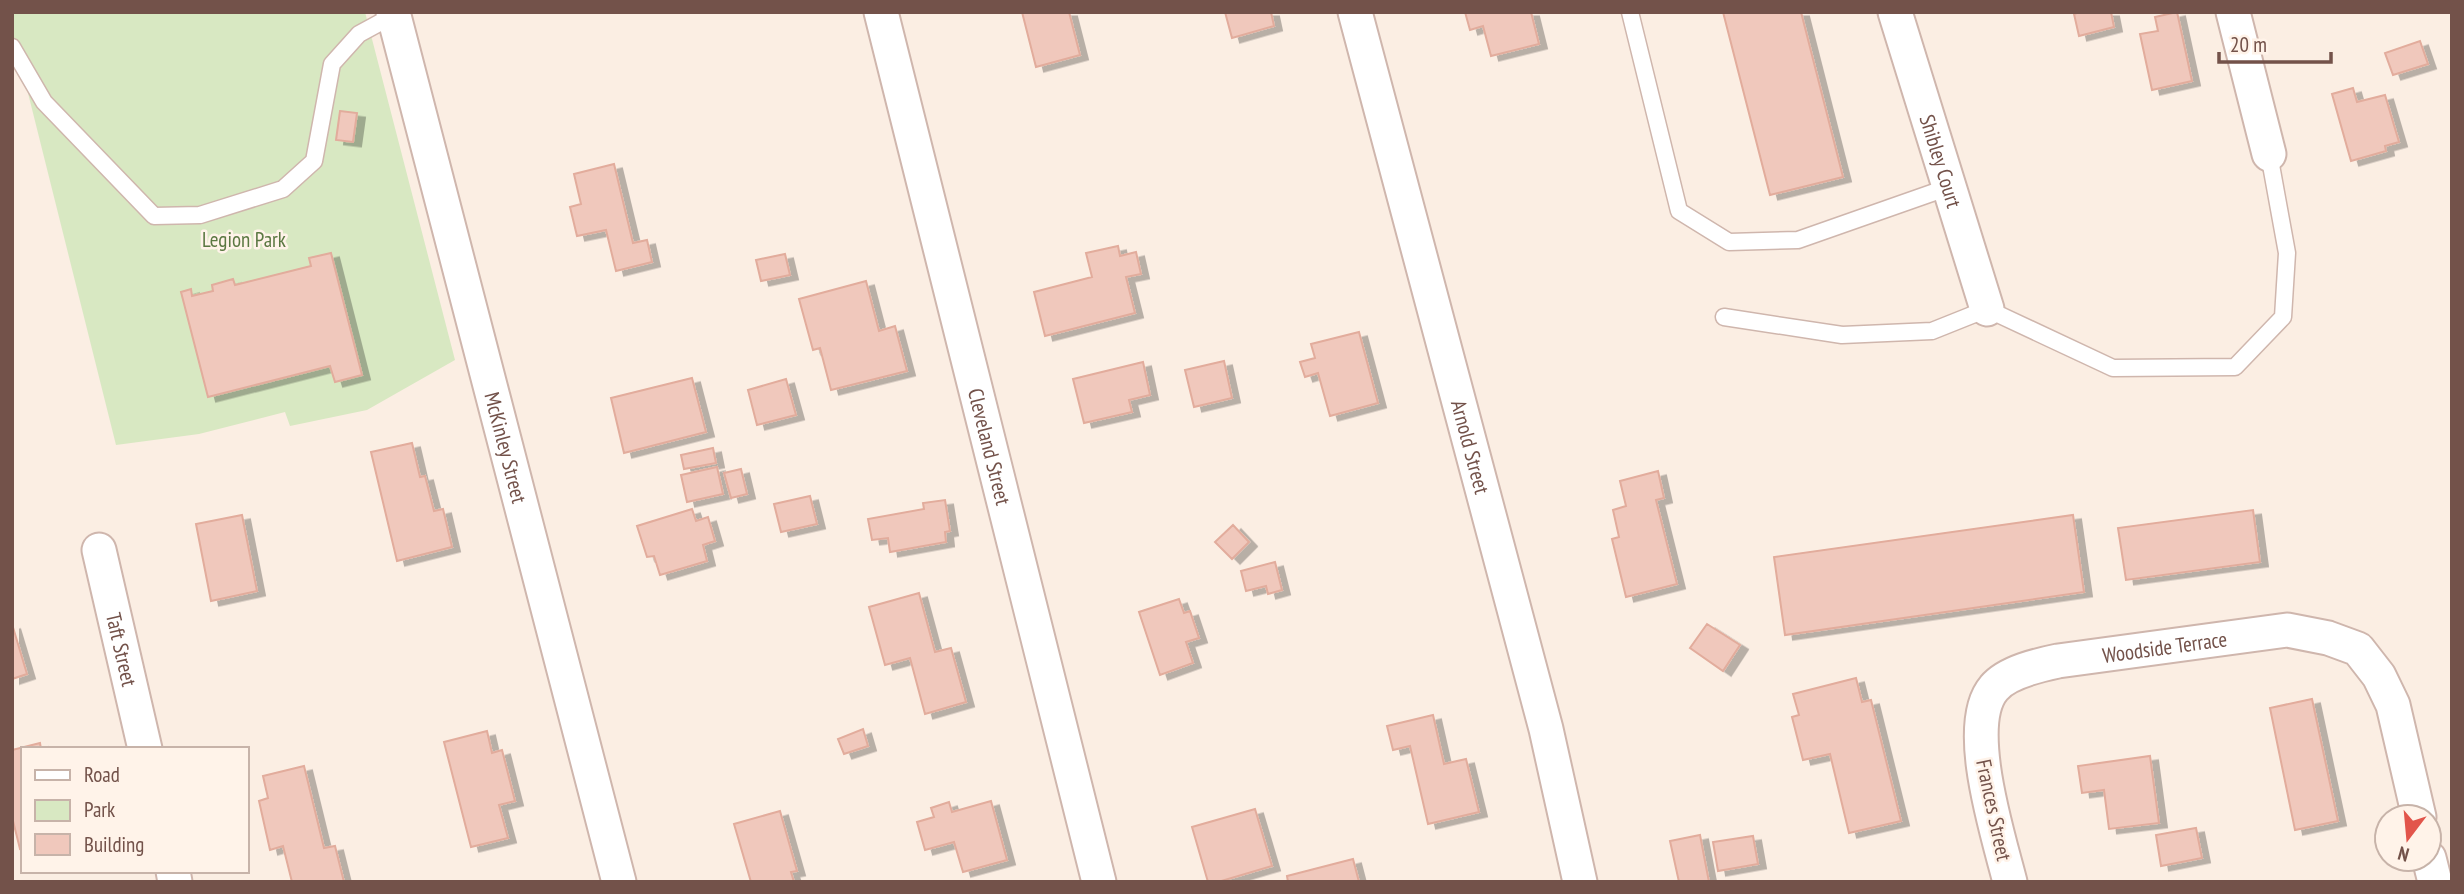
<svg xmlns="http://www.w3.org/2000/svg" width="2464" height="894" font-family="'PT Sans Narrow',sans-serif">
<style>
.green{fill:#d8e8c2}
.building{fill:#f0c8bc;stroke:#e2ac9c;stroke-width:2;filter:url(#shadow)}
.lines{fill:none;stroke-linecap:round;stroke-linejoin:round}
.service-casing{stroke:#cfb6ad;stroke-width:19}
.minor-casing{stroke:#cfb6ad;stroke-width:37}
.service{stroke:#fff;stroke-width:16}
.minor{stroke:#fff;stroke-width:33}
.labels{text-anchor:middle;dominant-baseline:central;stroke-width:5;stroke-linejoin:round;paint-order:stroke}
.street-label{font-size:21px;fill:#73524a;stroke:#fff3e9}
.park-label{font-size:21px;fill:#5b7842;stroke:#fff3e9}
</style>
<defs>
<filter id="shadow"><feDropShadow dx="8" dy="4.5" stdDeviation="0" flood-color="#0004"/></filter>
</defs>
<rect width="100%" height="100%" fill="#fbeee3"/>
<path class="green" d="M12,12H365L455,360L367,410L290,426L285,412L199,434L116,445L12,29Z"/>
<path class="building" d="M1022,12H1069L1080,55L1036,67Z
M1225,12H1271L1274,26L1232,38Z
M1465,12H1531L1539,44L1491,56L1483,26L1470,30Z
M1723,12H1801L1843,177L1770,195Z
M2080,12H2111L2114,27L2079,36L2074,14Z
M2177,12L2192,81L2152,90L2140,34L2158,31L2155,17Z
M2420,41L2428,64L2393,75L2385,53Z
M2353,88L2357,102L2385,95L2399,142L2385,146L2386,151L2351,161L2332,94Z
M340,111L357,113L353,142L336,140Z
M614,164L633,243L647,240L652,262L616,271L606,230L577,236L570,207L581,204L574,174Z
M1118,246L1120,256L1136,252L1141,274L1126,277L1135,313L1045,336L1034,292L1092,277L1086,253Z
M331,253L362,375L335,382L330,366L208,397L181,292L191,289L192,296L213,291L212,285L233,279L235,285L311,266L309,258Z
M785,254L790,275L761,281L756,260Z
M866,281L879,331L895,326L907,371L831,390L820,348L813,350L799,299Z
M1359,332L1378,403L1330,416L1318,373L1305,377L1300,362L1315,358L1311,344Z
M1224,361L1232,398L1194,407L1185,370Z
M1143,362L1150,395L1129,400L1132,412L1084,423L1073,379Z
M692,378L706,432L624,453L611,398Z
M786,379L796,415L757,425L748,390Z
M412,443L420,477L425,476L434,511L443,509L452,547L397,561L371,452Z
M713,448L716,463L684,469L681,455Z
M717,467L723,494L687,502L681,475Z
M741,469L747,494L731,498L724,473Z
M1658,471L1664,498L1656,500L1677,584L1626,597L1612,539L1619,537L1613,510L1626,506L1620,481Z
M810,496L817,524L781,532L774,504Z
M945,500L950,531L945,532L946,542L890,552L888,538L872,540L868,519L924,509L923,503Z
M692,509L696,521L708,517L715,541L703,545L707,561L660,575L654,556L647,557L637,526Z
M2253,510L2260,562L2126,580L2118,528Z
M242,515L257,591L211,601L196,524Z
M2073,515L2084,592L1785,635L1774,557Z
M1233,525L1249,542L1232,559L1215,542Z
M1275,562L1282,590L1268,594L1266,586L1246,591L1241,571Z
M919,593L935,652L951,648L966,702L925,714L910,658L885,665L869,607Z
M1179,599L1184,613L1190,611L1199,638L1186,642L1193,663L1160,675L1139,612Z
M12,624L27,674L12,679Z
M1707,624L1740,645L1723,671L1690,648Z
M1856,678L1862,702L1871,700L1901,821L1849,833L1830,754L1803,760L1792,717L1799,715L1793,694Z
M2312,699L2338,821L2295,830L2270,708Z
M1433,715L1444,764L1466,759L1479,812L1428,824L1410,746L1393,750L1387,726Z
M863,729L868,746L844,754L838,739Z
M487,731L492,753L502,750L515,801L499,805L508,838L471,847L444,742Z
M40,743L41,749H23V848L20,849L12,817V750Z
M2150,756L2159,823L2109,829L2104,790L2082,793L2078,766Z
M304,766L324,848L335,846L344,882H292L283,846L270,850L259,801L268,798L263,776Z
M991,801L1007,860L963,872L954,842L925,850L917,822L934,817L931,808L949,802L952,812Z
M1255,809L1272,866L1218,882H1208L1192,827Z
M780,811L797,871L791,872L794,882H751L734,824Z
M2196,828L2202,858L2161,866L2156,835Z
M1700,835L1709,882H1679L1670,841Z
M1753,836L1758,864L1718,871L1713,842Z
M1353,859L1359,882H1288L1287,876Z"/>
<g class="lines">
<g class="service-casing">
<path id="service" d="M1630,12L1679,211L1729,242L1798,240L1949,187
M12,47L44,102L154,216L200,215L283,189L314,161L332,64L359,34L394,15
M1724,317L1842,335L1932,331L1987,309L2113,368L2235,367L2283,317L2287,253L2269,154"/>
</g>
<g class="minor-casing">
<g id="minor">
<path id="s1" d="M393,12L619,882"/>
<path id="s2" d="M881,12L1099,882"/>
<path id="s3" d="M1355,12L1546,729L1580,882"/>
<path id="s4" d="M1895,12L1987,309"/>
<path d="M2233,12L2269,154"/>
<path id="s5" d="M99,550L145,749"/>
<path d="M2429,858L2435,882"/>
<path d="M173,871L175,882"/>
<path id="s6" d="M2010,882C1999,838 1962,725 1994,688C2007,672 2039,665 2058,661L2287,630L2328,638L2358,649L2379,676L2393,705L2419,817"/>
</g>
</g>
<use href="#service" class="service"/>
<use href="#minor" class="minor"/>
</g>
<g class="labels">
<g class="street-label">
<text stroke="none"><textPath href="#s4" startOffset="156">Shibley Court</textPath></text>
<text stroke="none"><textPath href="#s3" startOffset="450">Arnold Street</textPath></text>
<text stroke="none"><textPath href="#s1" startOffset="450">McKinley Street</textPath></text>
<text stroke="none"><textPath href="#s2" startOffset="448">Cleveland Street</textPath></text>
<text stroke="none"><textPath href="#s6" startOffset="378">Woodside Terrace</textPath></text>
<text stroke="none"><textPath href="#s5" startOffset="102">Taft Street</textPath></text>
<text transform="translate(1994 810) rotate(78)">Frances Street</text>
</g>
<g class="park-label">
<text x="244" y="239">Legion Park</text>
</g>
</g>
<rect width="2464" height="894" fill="none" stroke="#73524a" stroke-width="28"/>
<rect x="21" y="747" width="228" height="126" fill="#fff3e9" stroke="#c7b3a9" stroke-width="2"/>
<rect x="35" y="770" width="35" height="10" fill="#ffffff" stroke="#c7b3a9" stroke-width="2"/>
<text x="84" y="782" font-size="21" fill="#73524a">Road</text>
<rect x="35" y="800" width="35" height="21" fill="#d8e8c2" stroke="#c7b3a9" stroke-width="2"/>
<text x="84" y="817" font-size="21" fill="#73524a">Park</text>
<rect x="35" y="834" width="35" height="21" fill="#f0c8bc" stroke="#c7b3a9" stroke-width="2"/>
<text x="84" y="852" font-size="21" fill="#73524a">Building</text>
<g transform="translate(2408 838) rotate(196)"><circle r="33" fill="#fff3e9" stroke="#c7b3a9" stroke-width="2"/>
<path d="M0-5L12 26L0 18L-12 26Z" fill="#e2554b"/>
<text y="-10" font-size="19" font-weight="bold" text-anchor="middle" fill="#73524a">N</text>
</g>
<path d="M2219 52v10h112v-10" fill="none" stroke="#73524a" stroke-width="3.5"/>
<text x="2230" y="52" font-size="21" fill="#73524a" stroke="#fff3e9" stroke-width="5" paint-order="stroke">20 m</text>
</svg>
